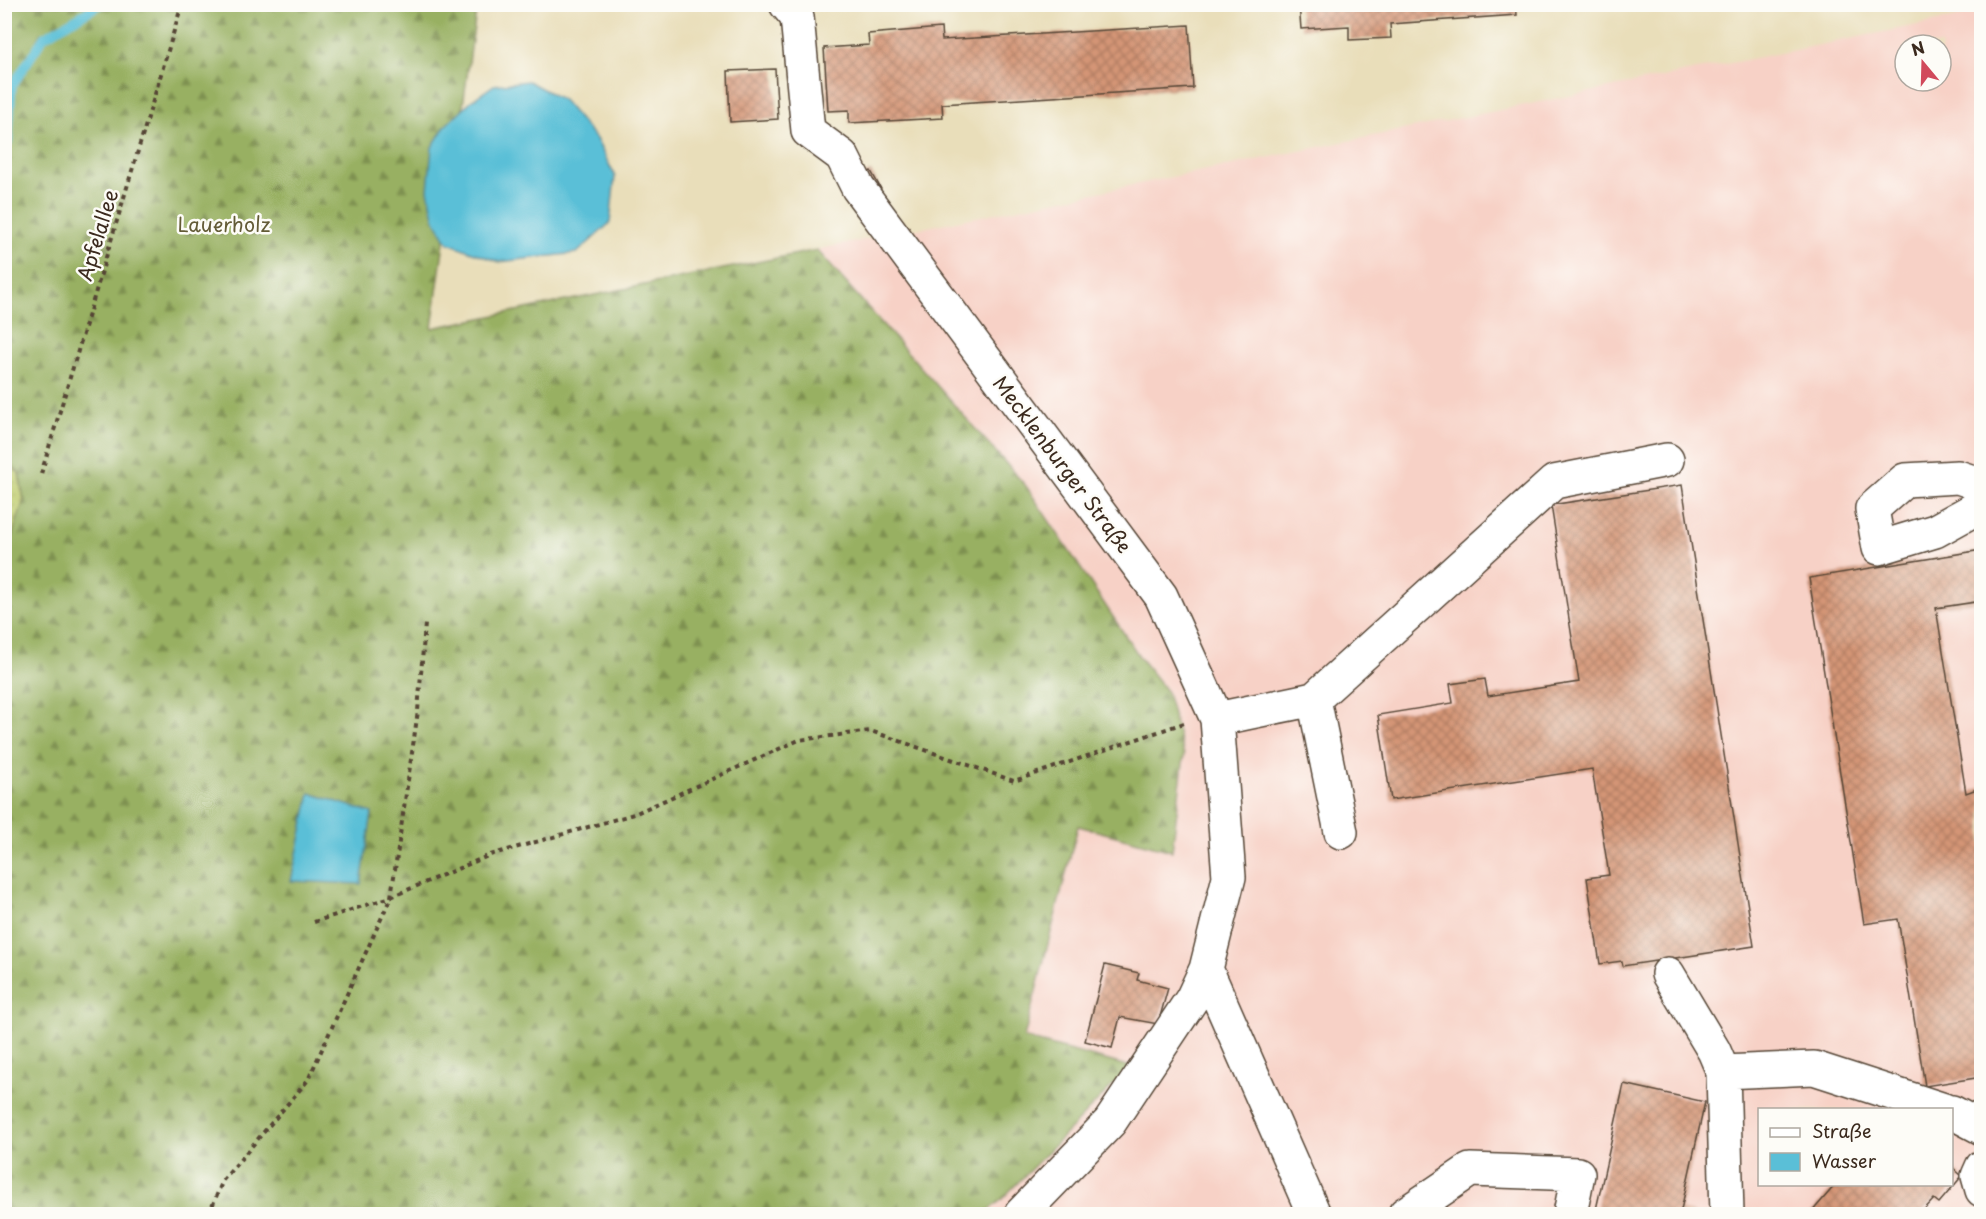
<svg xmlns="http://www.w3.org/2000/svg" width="1986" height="1219" font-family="'Playpen Sans',sans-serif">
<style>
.built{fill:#f7d1c6;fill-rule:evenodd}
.grass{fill:url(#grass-dots);stroke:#7e7c46;stroke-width:1.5}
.forest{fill:url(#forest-firs);stroke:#6a6d40;stroke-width:1.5}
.water{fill:#5abfd7;stroke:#4a747a;stroke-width:1.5}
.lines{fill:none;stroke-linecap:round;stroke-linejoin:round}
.stream{stroke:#5abfd7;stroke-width:9}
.building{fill:url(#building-cross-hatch)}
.minor-casing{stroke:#554535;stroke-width:36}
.path{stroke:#554535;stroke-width:4;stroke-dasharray:4.5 4.5;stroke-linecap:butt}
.minor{stroke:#fff;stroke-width:33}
.labels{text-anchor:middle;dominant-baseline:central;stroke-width:5;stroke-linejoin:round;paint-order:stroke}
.park-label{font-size:20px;fill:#635b36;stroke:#fdfcf7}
.street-label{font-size:20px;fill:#3b2a1e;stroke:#fdfcf7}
</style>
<defs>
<pattern id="grass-dots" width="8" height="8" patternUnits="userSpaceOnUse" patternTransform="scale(1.5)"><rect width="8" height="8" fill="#c0cd6f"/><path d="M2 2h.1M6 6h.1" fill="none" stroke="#a6b060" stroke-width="1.8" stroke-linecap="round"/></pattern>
<pattern id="forest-firs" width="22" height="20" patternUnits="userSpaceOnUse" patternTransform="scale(1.5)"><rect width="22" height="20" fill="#98b062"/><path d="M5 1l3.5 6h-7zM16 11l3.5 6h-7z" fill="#7d8f50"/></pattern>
<pattern id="building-cross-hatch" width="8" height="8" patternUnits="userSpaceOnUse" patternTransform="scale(1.5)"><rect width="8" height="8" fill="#d49576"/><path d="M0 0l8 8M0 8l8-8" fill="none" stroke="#ad7a60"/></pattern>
</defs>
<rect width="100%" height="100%" fill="#fdfcf7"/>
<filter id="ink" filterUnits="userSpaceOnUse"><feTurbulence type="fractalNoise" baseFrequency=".0167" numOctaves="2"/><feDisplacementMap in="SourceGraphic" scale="12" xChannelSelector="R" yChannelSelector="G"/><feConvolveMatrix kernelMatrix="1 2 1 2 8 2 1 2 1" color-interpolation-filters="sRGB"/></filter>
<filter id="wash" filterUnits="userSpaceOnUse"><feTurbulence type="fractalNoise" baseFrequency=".008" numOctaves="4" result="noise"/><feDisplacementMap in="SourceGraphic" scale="24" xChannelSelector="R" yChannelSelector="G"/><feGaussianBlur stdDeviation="1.35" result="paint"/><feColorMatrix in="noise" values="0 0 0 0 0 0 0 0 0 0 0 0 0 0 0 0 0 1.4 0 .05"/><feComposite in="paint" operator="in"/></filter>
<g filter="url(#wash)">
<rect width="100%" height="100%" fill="#e9deba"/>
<path class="built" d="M1981,12V1214H53L432,328ZM1905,45H1941V81H1905ZM1760,1110H1952V1184H1760Z"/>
<path class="grass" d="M5,460L19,473L24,500L5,560Z"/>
<path class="forest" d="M5,5H477L432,328L817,250L1026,486L1141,659L1167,692L1184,755L1172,851L1078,826L1024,1038L1131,1067L999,1202L983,1214H5L4,560L24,500L19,473L5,460Z"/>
<path class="water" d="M528,81L563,100L596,139L615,176L610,223L577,253L499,262L448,243L435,221L428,190L432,147L445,126L471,101L494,85Z
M310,793L372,813L361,884L291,881Z"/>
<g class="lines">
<path class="stream" d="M4,148L8,143L12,86L44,37L101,4"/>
</g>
<g id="blocks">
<path class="building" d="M1299,4H1516L1517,15L1390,24L1391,38L1349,40V26L1301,29Z
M1189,25L1193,88L942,104L943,118L849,123V110L828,111L824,48L869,45L868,34L941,28L942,40Z
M775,69L778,119L730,122L728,71Z
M871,171L881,189L869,196L859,178Z
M1682,485L1754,946L1623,966L1622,961L1600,964L1587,878L1609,875L1592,769L1391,800L1378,715L1453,703L1450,684L1485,679L1488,696L1579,682L1551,505Z
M1982,550V601L1936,608L1966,793L1982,787V875L1979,876L1982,893V1077L1925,1086L1898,919L1864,924L1809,578Z
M1105,965L1139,973L1137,980L1168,988L1158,1024L1120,1017L1112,1048L1085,1041Z
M1624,1084L1705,1102L1681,1210L1697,1214H1595Z
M1952,1167L1962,1176L1939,1203L1934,1199L1920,1214H1810L1836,1184H1952Z"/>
</g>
</g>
<g filter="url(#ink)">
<use href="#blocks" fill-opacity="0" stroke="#554535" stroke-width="1.5"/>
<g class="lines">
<g class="minor-casing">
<path id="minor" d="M786,4L797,17L808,131L842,156L858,188L1161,596L1217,719L1229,877L1206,969L1192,999L1110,1122L1021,1214
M1982,485L1958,477L1905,480L1872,509L1879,548L1935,531L1982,505
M1314,699L1554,482L1667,460
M1217,719L1314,699L1341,832
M1206,969L1314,1214
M1668,974L1714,1051L1723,1072L1727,1214
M1723,1072L1814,1068L1944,1110
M1952,1112L1982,1128
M1982,1167L1978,1176L1982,1190
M1405,1214L1470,1170L1578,1174L1570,1214"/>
</g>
<path class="path" d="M41,474L182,4
M314,922L391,897L490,855L634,814L799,740L871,731L1014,781L1184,723
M209,1214L223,1180L308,1080L391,897L418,711L425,624"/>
<use href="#minor" class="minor"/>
</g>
</g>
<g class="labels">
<g class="park-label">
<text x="224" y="224">Lauerholz</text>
</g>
<g class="street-label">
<text transform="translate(97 235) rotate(-73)">Apfelallee</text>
<text transform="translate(1063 464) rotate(53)">Mecklenburger Straße</text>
</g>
</g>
<rect width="1986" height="1219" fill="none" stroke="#fdfcf7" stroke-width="24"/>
<rect x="1758" y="1108" width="195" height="78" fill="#fdfcf7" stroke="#afa8a0" stroke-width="1.5"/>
<rect x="1770" y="1128" width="30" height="9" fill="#ffffff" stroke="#afa8a0" stroke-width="1.5"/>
<text x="1812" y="1138" font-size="18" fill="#3b2a1e">Straße</text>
<rect x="1770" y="1153" width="30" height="18" fill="#5abfd7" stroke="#afa8a0" stroke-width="1.5"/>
<text x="1812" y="1168" font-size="18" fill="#3b2a1e">Wasser</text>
<g transform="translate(1923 63) rotate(341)"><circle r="28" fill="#fdfcf7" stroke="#afa8a0" stroke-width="1.5"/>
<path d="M0-4.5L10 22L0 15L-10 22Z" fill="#d1495b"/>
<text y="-9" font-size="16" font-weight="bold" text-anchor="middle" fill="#3b2a1e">N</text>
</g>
</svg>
